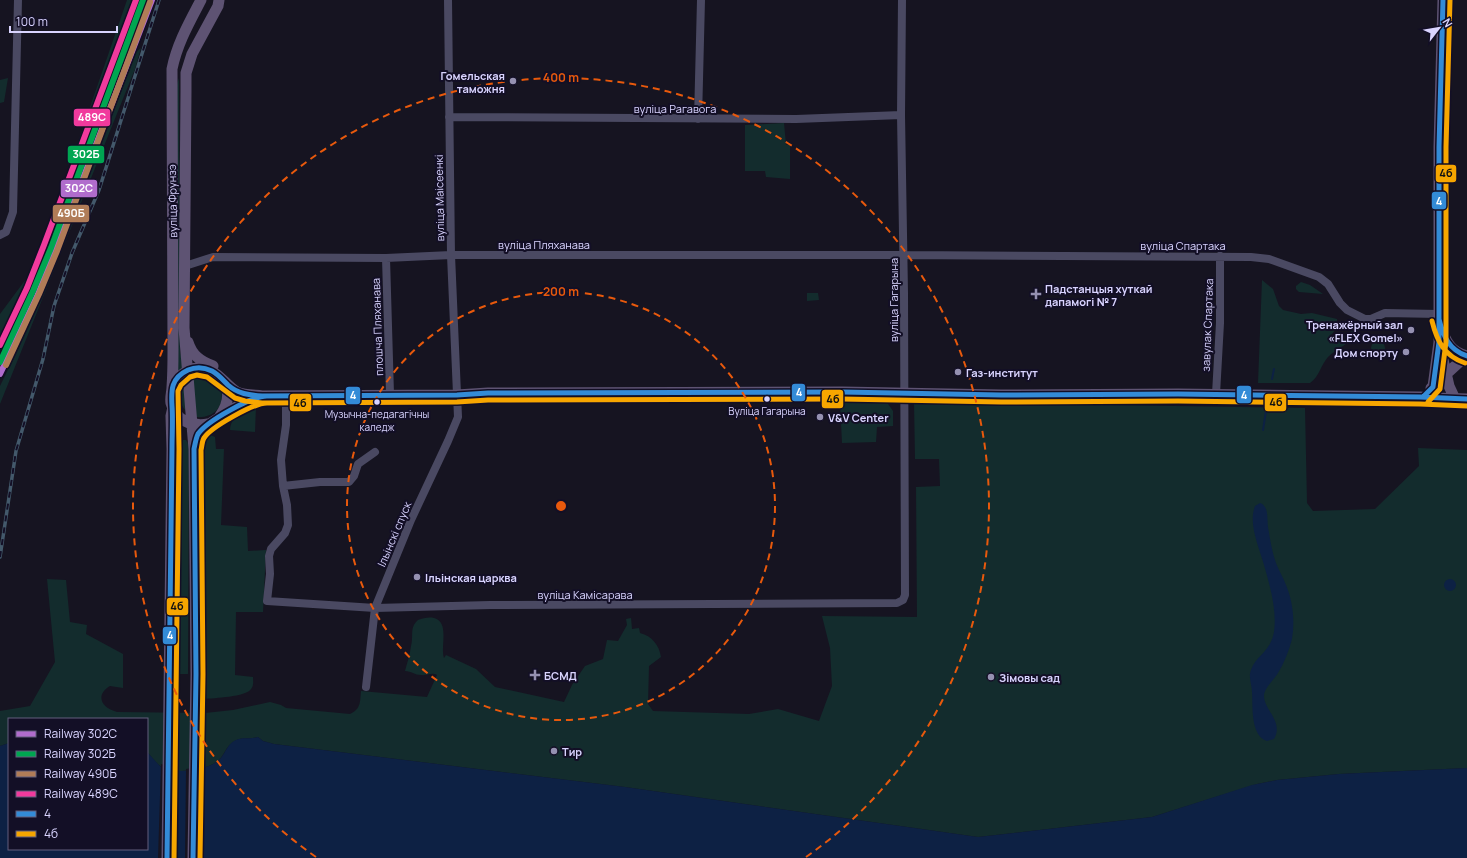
<svg xmlns="http://www.w3.org/2000/svg" width="1467" height="858" font-family="Manrope,sans-serif">
<style>
.green{fill:#132c2d}
.water{fill:#0d2144}
.pier{fill:#161421}
.lines{fill:none;stroke-linecap:round;stroke-linejoin:round}
.stream{stroke:#0d2144;stroke-width:2}
.minor{stroke:#4a4962;stroke-width:8}
.major{stroke:#5e5373;stroke-width:11}
.rail-casing{stroke:#43596b;stroke-width:3.5}
.rail{stroke:#130f26;stroke-width:2;stroke-dasharray:6;stroke-linecap:butt}
.bus-1-casing{stroke:#130f26;stroke-width:8}
.bus-2-casing{stroke:#130f26;stroke-width:8}
.bus-1{stroke:#338bd7;stroke-width:5}
.bus-2{stroke:#f7a600;stroke-width:5}
.rail-1-casing{stroke:#130f26;stroke-width:9}
.rail-2-casing{stroke:#130f26;stroke-width:9}
.rail-3-casing{stroke:#130f26;stroke-width:9}
.rail-4-casing{stroke:#130f26;stroke-width:9}
.rail-1{stroke:#b06ccc;stroke-width:6}
.rail-2{stroke:#00a651;stroke-width:6}
.rail-3{stroke:#b07c57;stroke-width:6}
.rail-4{stroke:#f13a9d;stroke-width:6}
.ring{fill:none;stroke:#e8590c;stroke-width:2;stroke-dasharray:7 5}
.poi-dot{fill:#9591b1;stroke:#130f26;stroke-width:1.5}
.bus-dot{fill:#d9d4ff;stroke:#130f26;stroke-width:1.5}
.labels{text-anchor:middle;dominant-baseline:central;stroke-width:4;stroke-linejoin:round;paint-order:stroke}
.bus-label{font-size:10px;fill:#d9d4ff;stroke:#130f26}
.poi-label{font-size:11px;font-weight:bold;fill:#d9d4ff;stroke:#130f26;text-anchor:start}
.street-label{font-size:11px;fill:#d9d4ff;stroke:#130f26}
.centre{fill:#e8590c;stroke:#130f26;stroke-width:2}
.ring-label{font-size:12px;text-anchor:middle;font-weight:bold;fill:#e8590c;stroke:#130f26;stroke-width:4;stroke-linejoin:round;paint-order:stroke}
.line-badge{stroke:#130f26;stroke-width:1.5}
.badge-label{font-size:11px;text-anchor:middle;font-weight:bold;fill:#fff}
.pale-badge-label{font-size:11px;text-anchor:middle;font-weight:bold;fill:#111}
</style>
<rect width="100%" height="100%" fill="#161421"/>
<path class="green" d="M127,0H143C97,119 55,240 0,355V314L26,279L40,252Z
M141,48L135,69L0,404V386L19,347L63,242L136,52Z
M8,78L4,102L0,103V80Z
M179,78L180,350L183,369L177,375V84Z
M784,123L786,145L790,144V179L766,177L765,171H745V125Z
M1262,280L1273,289L1279,306L1283,310L1301,314L1312,313L1337,319V328L1331,335L1332,339L1336,341L1352,331L1358,333C1352,342 1336,349 1328,357C1320,366 1320,376 1310,383H1258Z
M1301,282L1310,285L1323,294L1299,292L1296,289V286Z
M807,293H818L819,300L807,301Z
M1371 348a7 7 0 1 1 14 0a7 7 0 1 1-14 0Z
M196,375C230,372 231,420 196,417L192,376Z
M184,382L188,413C178,404 178,393 184,382Z
M886,401L893,411V426L877,427L876,442L842,443L840,403Z
M914,402L1305,408L1307,503L1313,511L1375,509L1419,466L1418,448L1467,450V768L1339,774L1277,780L1257,784L1152,817L978,837L625,787L274,744L263,741L258,737C249,740 240,736 232,743C226,747 224,755 219,760C207,771 174,775 160,766C155,762 151,756 147,752V719H98L91,718L86,719H9V743L0,746V711L30,706L55,662L47,579L66,580L70,622L87,625L86,634L123,654V688L110,686C95,695 101,708 117,712L205,713L233,710L270,702L281,705L286,708L350,714C361,709 360,702 361,691L427,697L437,675C431,672 427,676 421,675C415,675 411,671 405,671C407,663 410,655 411,646C414,636 409,628 418,620C423,618 429,617 434,618C450,622 440,647 444,658L446,655L476,669L495,687L564,702L572,685L585,666L603,659L607,640L618,641L627,625L626,619L631,618L632,629L639,628L640,633C652,636 659,645 661,657L649,666L648,704L653,711L749,714L778,709L819,721L832,686L830,648L822,616L917,617L916,487L940,486L939,459H915Z
M256,406L255,432L230,430C231,417 242,407 256,406Z
M208,434L215,437L216,449H224L221,525L247,527L248,551L266,550L263,612H236L235,675L253,677C253,681 254,686 251,689C246,697 214,698 204,699L205,451V438Z
M183,440H186L189,445L188,674H177L178,456L179,445Z"/>
<path class="water" d="M1260,503C1269,506 1267,519 1268,527C1270,539 1272,552 1276,563C1279,571 1283,577 1286,585C1293,602 1295,621 1292,639C1289,651 1284,663 1278,673C1274,680 1264,688 1264,696C1264,710 1284,722 1274,739L1267,741C1250,736 1253,705 1252,692C1252,684 1248,678 1251,670C1256,655 1270,653 1274,632C1277,610 1270,586 1264,565C1259,547 1248,524 1255,506Z
M1444 585a6 6 0 1 1 12 0a6 6 0 1 1-12 0Z
M258,737L263,741L274,744L625,787L978,837L1152,817L1252,785L1277,780L1339,774L1467,768V858H0V746L9,743V849H147V752C151,756 157,763 160,766C174,775 207,771 219,760C225,754 227,745 234,741C242,736 250,740 258,737Z"/>
<path class="pier" d="M161,764L176,768L175,858H158Z
M203,766L201,858H185L186,769Z"/>
<g class="lines">
<path class="stream" d="M1272,379L1274,369
M1263,430L1266,411"/>
<path class="minor" d="M449,117L796,119L901,115
M698,119L701,0
M0,235L6,232L13,212L18,0
M386,258L390,394
M185,266L213,257L386,258L451,255H904L1251,257L1269,259L1319,277L1328,284L1340,303L1347,310L1365,319H1371L1385,313L1439,314
M1216,394L1220,323V256
M375,452L358,464L354,476L349,482H320L283,486L287,505L288,525L285,533L271,549L269,556L270,574L267,601L375,608L490,605L897,603L903,600L905,595L904,293L901,115L902,0
M283,486L281,460L286,425V395
M366,687L375,608L411,520L448,441L458,417L451,255L448,0"/>
<path class="major" d="M201,0C189,23 177,44 172,69L173,349C173,361 173,374 172,387C172,392 170,397 171,403C175,420 192,427 208,424
M1442,328C1445,342 1452,353 1467,356
M188,342C192,355 200,361 213,366
M1441,351L1449,386L1455,399
M1433,387L1439,342V147L1443,0
M172,388C179,372 197,362 213,372C222,377 228,387 237,392C244,395 254,395 262,396L457,395L488,393L842,392L1001,395L1178,394L1420,397L1433,398L1467,399
M1431,388L1466,356
M220,416C227,406 231,394 224,382
M203,428L246,401L257,397
M167,858L172,449L171,416L173,407
M193,858L196,674L194,449L184,328L186,91V73L192,54L218,6L219,0"/>
<g class="rail-casing">
<path id="rail" d="M0,557L16,451L43,359L54,306L72,253L99,190L159,0"/>
</g>
<use href="#rail" class="rail"/>
<g class="bus-1-casing">
<path id="bus-1" d="M1439,319C1443,336 1449,350 1467,356
M1423,397L1433,387L1439,342V147L1443,0
M167,858L172,449C172,435 173,420 172,406C171,390 171,378 188,370C195,367 204,367 212,371C218,374 223,380 228,385C238,394 249,395 262,396L457,395L488,393L842,392L1001,395L1178,394L1420,397L1467,399
M193,858L196,674L194,449C195,444 196,438 198,434C207,421 252,396 267,396"/>
</g>
<g class="bus-2-casing">
<path id="bus-2" d="M1432,321C1437,341 1444,356 1465,363
M1428,402L1440,389L1446,342V147L1450,0
M174,858L179,449L178,391L181,385L190,377L197,375L207,377L235,398L245,401L262,403L457,402L488,400L842,399L1001,402L1178,401L1420,404L1467,406
M200,858L203,674L201,450C202,446 202,441 204,438C211,427 254,403 267,403"/>
</g>
<use href="#bus-1" class="bus-1"/>
<use href="#bus-2" class="bus-2"/>
<g class="rail-1-casing">
<path id="rail-1" d="M0,374L38,294L152,0"/>
</g>
<g class="rail-2-casing">
<path id="rail-2" d="M0,362L33,291L51,248L143,0"/>
</g>
<g class="rail-3-casing">
<path id="rail-3" d="M6,365L39,294L57,251L150,2"/>
</g>
<g class="rail-4-casing">
<path id="rail-4" d="M0,345L27,288L44,245L136,0"/>
</g>
<use href="#rail-1" class="rail-1"/>
<use href="#rail-2" class="rail-2"/>
<use href="#rail-3" class="rail-3"/>
<use href="#rail-4" class="rail-4"/>
</g>
<g class="ring">
<circle cx="561" cy="506" r="214"/>
<path d="M316 857A428 428 0 1 1 806 857"/>
</g>
<g class="poi-dot">
<circle cx="513" cy="81" r="4"/>
<path d="M1034 288h4v4h4v4h-4v4h-4v-4h-4v-4h4z"/>
<circle cx="1411" cy="330" r="4"/>
<circle cx="1406" cy="352" r="4"/>
<circle cx="958" cy="372" r="4"/>
<circle cx="820" cy="417" r="4"/>
<circle cx="417" cy="577" r="4"/>
<path d="M533 669h4v4h4v4h-4v4h-4v-4h-4v-4h4z"/>
<circle cx="991" cy="677" r="4"/>
<circle cx="554" cy="751" r="4"/>
</g>
<g class="bus-dot">
<circle cx="767" cy="399" r="3.5"/>
<circle cx="377" cy="402" r="3.5"/>
</g>
<g class="labels">
<g class="bus-label">
<text x="767" y="411">Вуліца Гагарына</text>
<text x="377" y="414">Музычна-педагагічны<tspan x="377" dy="13">каледж</tspan></text>
</g>
<g class="poi-label">
<text x="505" y="75" text-anchor="end">Гомельская<tspan x="505" dy="13">таможня</tspan></text>
<text x="1045" y="288">Падстанцыя хуткай<tspan x="1045" dy="13">дапамогі № 7</tspan></text>
<text x="1403" y="324" text-anchor="end">Тренажёрный зал<tspan x="1403" dy="13">«FLEX Gomel»</tspan></text>
<text x="1398" y="352" text-anchor="end">Дом спорту</text>
<text x="966" y="372">Газ-институт</text>
<text x="828" y="417">V&amp;V Center</text>
<text x="425" y="577">Ільінская царква</text>
<text x="544" y="675">БСМД</text>
<text x="999" y="677">Зімовы сад</text>
<text x="562" y="751">Тир</text>
</g>
<g class="street-label">
<text x="675" y="108">вуліца Рагавога</text>
<text transform="translate(439 198) rotate(-91)">вуліца Маісеенкі</text>
<text transform="translate(172 201) rotate(-91)">вуліца Фрунзэ</text>
<text x="544" y="244">вуліца Пляханава</text>
<text x="1183" y="245">вуліца Спартака</text>
<text transform="translate(893 300) rotate(-90)">вуліца Гагарына</text>
<text transform="translate(1207 325) rotate(-88)">завулак Спартака</text>
<text transform="translate(377 327) rotate(-92)">плошча Пляханава</text>
<text transform="translate(394 534) rotate(-67)">Ільінскі спуск</text>
<text x="585" y="594">вуліца Камісарава</text>
</g>
</g>
<circle cx="561" cy="506" r="6" class="centre"/>
<g class="ring-label">
<text x="561" y="82">400 m</text>
<text x="561" y="296">200 m</text>
</g>
<g class="line-badge">
<rect x="73" y="108" width="38" height="19" rx="4" fill="#f13a9d"/>
<rect x="67" y="145" width="38" height="19" rx="4" fill="#00a651"/>
<rect x="1435" y="164" width="22" height="19" rx="4" fill="#f7a600"/>
<rect x="60" y="179" width="38" height="19" rx="4" fill="#b06ccc"/>
<rect x="1431" y="191" width="16" height="19" rx="4" fill="#338bd7"/>
<rect x="52" y="204" width="38" height="19" rx="4" fill="#b07c57"/>
<rect x="791" y="383" width="15" height="19" rx="4" fill="#338bd7"/>
<rect x="1236" y="385" width="16" height="19" rx="4" fill="#338bd7"/>
<rect x="345" y="386" width="16" height="19" rx="4" fill="#338bd7"/>
<rect x="821" y="389" width="23" height="20" rx="4" fill="#f7a600"/>
<rect x="1264" y="393" width="23" height="19" rx="4" fill="#f7a600"/>
<rect x="289" y="393" width="23" height="19" rx="4" fill="#f7a600"/>
<rect x="166" y="597" width="23" height="19" rx="4" fill="#f7a600"/>
<rect x="162" y="626" width="15" height="19" rx="4" fill="#338bd7"/>
</g>
<g class="badge-label">
<text x="92" y="121">489С</text>
<text x="86" y="158">302Б</text>
<text x="79" y="192">302С</text>
<text x="1439" y="205">4</text>
<text x="71" y="217">490Б</text>
<text x="799" y="396">4</text>
<text x="1244" y="399">4</text>
<text x="353" y="399">4</text>
<text x="170" y="639">4</text>
</g>
<g class="pale-badge-label">
<text x="1446" y="177">4б</text>
<text x="833" y="403">4б</text>
<text x="1276" y="406">4б</text>
<text x="300" y="407">4б</text>
<text x="177" y="610">4б</text>
</g>
<rect x="8" y="718" width="140" height="132" fill="#130f26" stroke="#625e7d"/>
<rect x="16" y="731" width="20" height="6" fill="#b06ccc" stroke="#625e7d"/>
<text x="44" y="738" font-size="12" fill="#d9d4ff">Railway 302С</text>
<rect x="16" y="751" width="20" height="6" fill="#00a651" stroke="#625e7d"/>
<text x="44" y="758" font-size="12" fill="#d9d4ff">Railway 302Б</text>
<rect x="16" y="771" width="20" height="6" fill="#b07c57" stroke="#625e7d"/>
<text x="44" y="778" font-size="12" fill="#d9d4ff">Railway 490Б</text>
<rect x="16" y="791" width="20" height="6" fill="#f13a9d" stroke="#625e7d"/>
<text x="44" y="798" font-size="12" fill="#d9d4ff">Railway 489С</text>
<rect x="16" y="811" width="20" height="6" fill="#338bd7" stroke="#625e7d"/>
<text x="44" y="818" font-size="12" fill="#d9d4ff">4</text>
<rect x="16" y="831" width="20" height="6" fill="#f7a600" stroke="#625e7d"/>
<text x="44" y="838" font-size="12" fill="#d9d4ff">4б</text>
<g transform="translate(1439 28) rotate(59)" stroke="#130f26" stroke-width="3" paint-order="stroke">
<path d="M0-3L7 15L0 10L-7 15Z" fill="#d9d4ff"/>
<text y="-6" font-size="11" font-weight="bold" text-anchor="middle" fill="#d9d4ff">N</text>
</g>
<path d="M10 26v6h107v-6" fill="none" stroke="#d9d4ff" stroke-width="2"/>
<text x="16" y="26" font-size="12" fill="#d9d4ff" stroke="#130f26" stroke-width="3" paint-order="stroke">100 m</text>
</svg>
